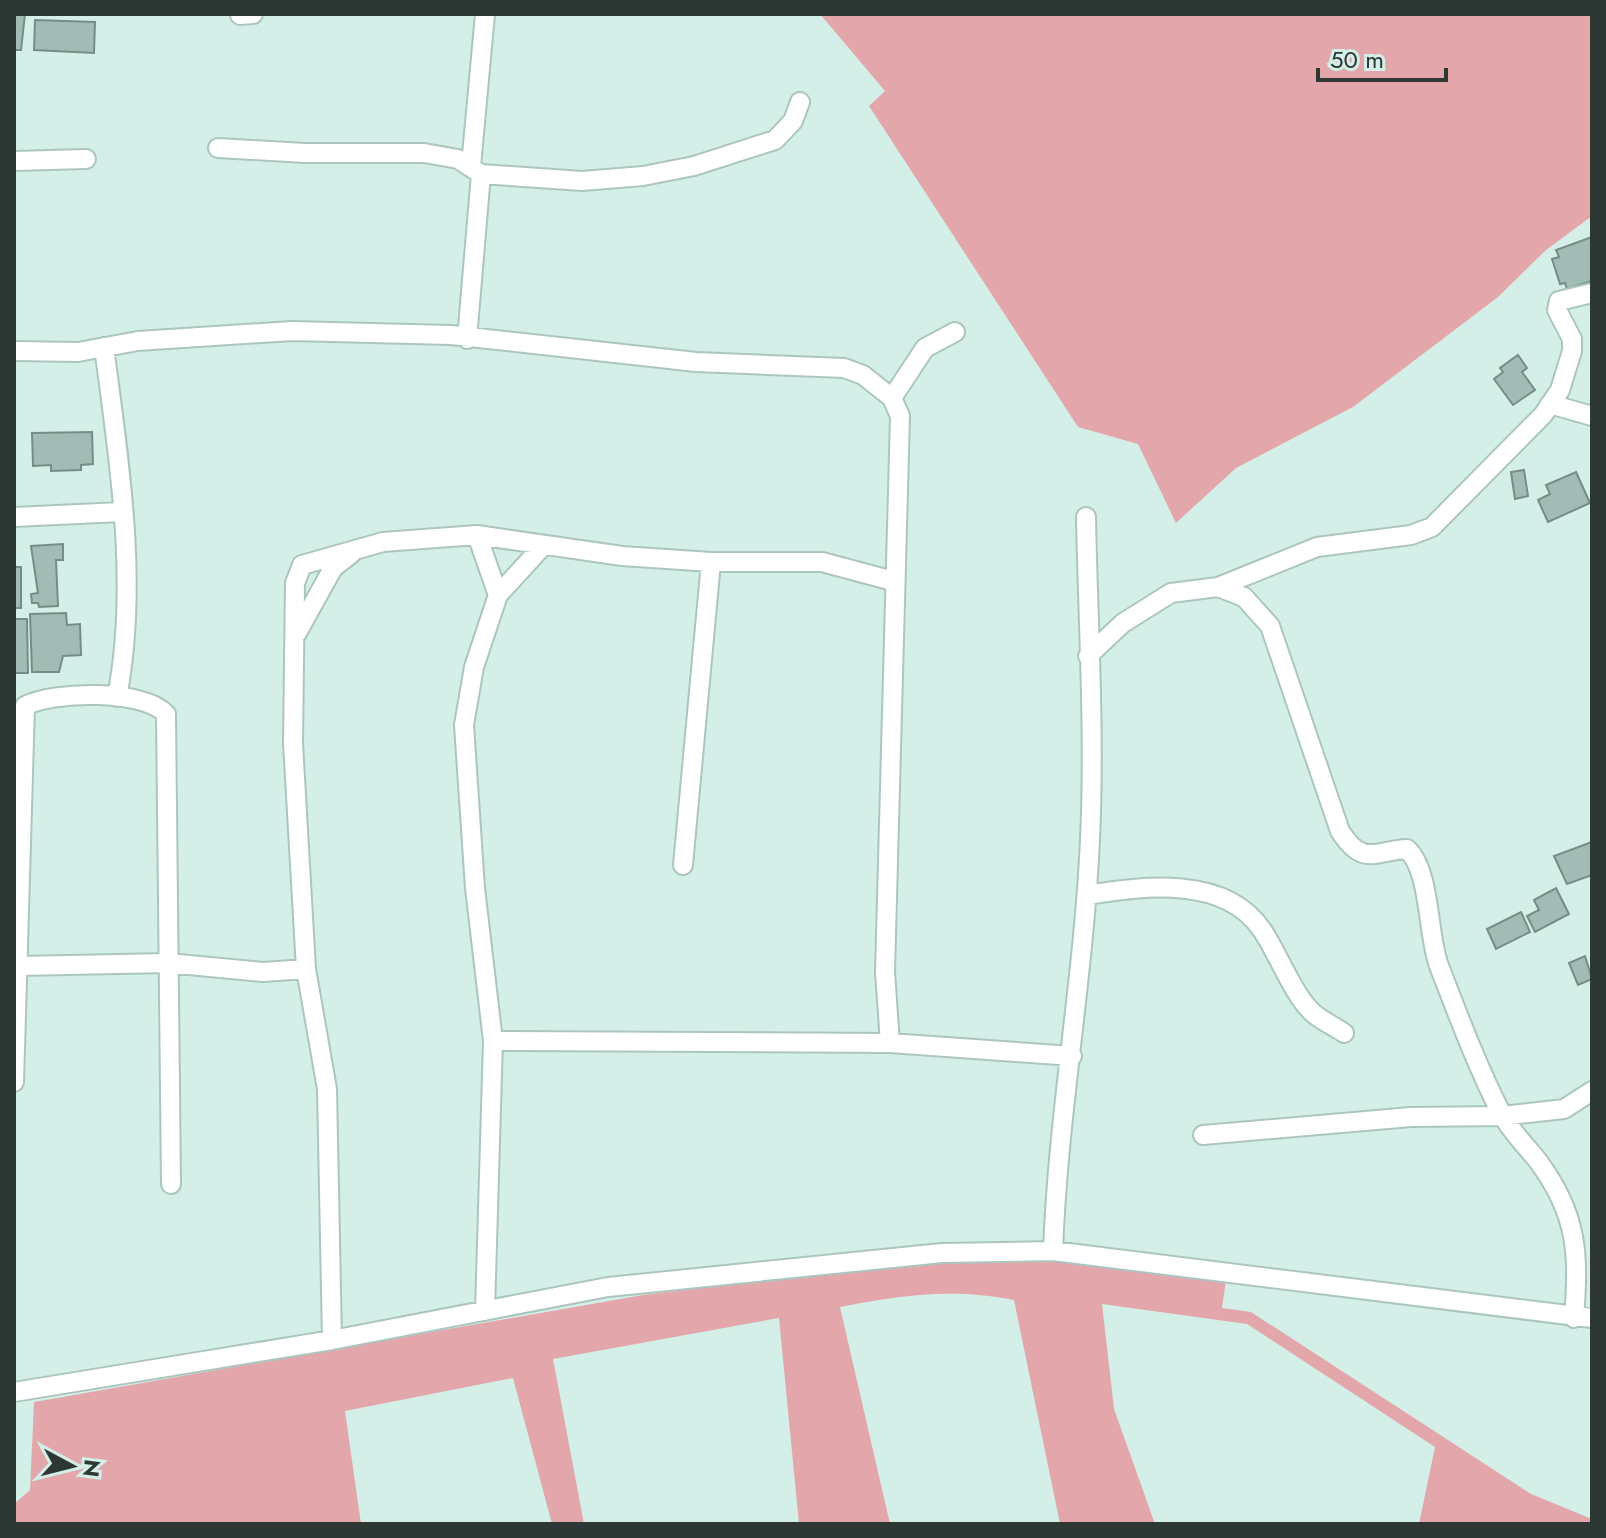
<svg xmlns="http://www.w3.org/2000/svg" width="1606" height="1538" font-family="Jost,sans-serif">
<style>
.green{fill:#e3a7ab}
.building{fill:#a2bcb5;stroke:#748e87;stroke-width:2}
.lines{fill:none;stroke-linecap:round;stroke-linejoin:round}
.street-casing{stroke:#acc6bf;stroke-width:22}
.street{stroke:#fff;stroke-width:18}
</style>
<rect width="100%" height="100%" fill="#d4efe8"/>
<path class="green" d="M820,14H1592V216L1546,250L1498,297L1353,407L1236,468L1176,523L1138,444L1078,427L869,106L885,91Z
M1052,1260L1226,1280L1222,1308L1251,1312L1531,1494L1592,1519V1524H1419L1435,1447L1247,1324L1102,1304L1114,1409L1155,1524H1060L1014,1300C951,1288 902,1295 840,1307L890,1524H799L779,1318L553,1359L584,1524H552L513,1378L345,1411L361,1524H14V1504L30,1490L34,1402L643,1295L913,1261Z"/>
<path class="building" d="M14,14H25L21,50H14Z
M35,20L95,22L94,53L34,50Z
M1592,237V281L1567,289L1565,283L1560,284L1552,259L1559,257L1556,250Z
M1518,355L1527,368L1522,372L1535,390L1513,405L1494,379L1503,372L1500,368Z
M92,432L93,464L81,465V470L51,471V465L33,466L32,433Z
M1524,470L1528,496L1515,499L1511,472Z
M1576,472L1590,503L1548,522L1538,500L1550,494L1546,485Z
M63,544V560H56L58,606L39,607L38,603H32L31,594L38,593L31,546Z
M14,567H21V608H14Z
M66,613L67,625L80,624L81,655L63,656L59,672H32L30,614Z
M14,619H27L28,673H14Z
M1592,842V875L1567,884L1554,856Z
M1556,888L1569,914L1535,932L1527,916L1539,910L1534,900Z
M1521,912L1530,932L1496,949L1487,929Z
M1585,956L1592,979L1578,985L1569,963Z"/>
<g class="lines">
<g class="street-casing">
<path id="street" d="M240,15L253,14
M218,148L305,153H424L458,159L481,174L582,181L643,176L694,166L775,140L793,121L800,102
M14,161L86,159
M471,166L485,14
M467,339L481,174
M104,347C119,461 139,583 117,697
M14,351L78,352L138,341L292,331L451,335L696,362L844,368L863,375L892,398L900,416L885,972L890,1043
M892,398L925,348L955,332
M1550,404L1592,416
M14,517L121,512
M477,535L498,595L474,667L464,725L475,888L493,1041L485,1311
M1218,587L1317,547L1411,535L1432,527L1543,415L1560,390L1572,351V339L1557,310L1559,301L1592,293
M498,595L542,547
M297,633L333,568L352,553
M1088,656L1123,623L1171,593L1218,587L1244,597L1270,626L1340,831C1363,868 1377,850 1407,849C1431,871 1427,934 1439,966C1458,1015 1477,1066 1501,1113C1510,1130 1526,1146 1538,1161C1578,1215 1579,1254 1574,1318
M683,865L711,562
M1087,895C1143,886 1225,875 1262,930C1278,953 1293,995 1313,1013C1322,1021 1334,1026 1344,1033
M18,966L168,963L263,972L306,969
M493,1041L890,1043L1072,1056
M14,1082L25,706C54,691 143,689 166,714L171,1184
M1203,1135L1411,1117L1502,1116L1564,1109L1592,1091
M1053,1251C1058,1113 1084,977 1090,839C1095,733 1088,623 1086,517
M332,1340L327,1089L306,969L293,743L295,583L302,565L383,542L477,535L622,556L711,562H822L893,581
M14,1392L332,1340L608,1287L942,1253L1053,1251L1592,1318"/>
</g>
<use href="#street" class="street"/>
</g>
<rect width="1606" height="1538" fill="none" stroke="#2d3734" stroke-width="32"/>
<g transform="translate(72 1466) rotate(97)" stroke="#d4efe8" stroke-width="6" paint-order="stroke">
<path d="M0-6L14 30L0 20L-14 30Z" fill="#2d3734"/>
<text y="-12" font-size="22" font-weight="bold" text-anchor="middle" fill="#2d3734">N</text>
</g>
<path d="M1318 68v12h128v-12" fill="none" stroke="#2d3734" stroke-width="4"/>
<text x="1330" y="68" font-size="24" fill="#2d3734" stroke="#d4efe8" stroke-width="6" paint-order="stroke">50 m</text>
</svg>
